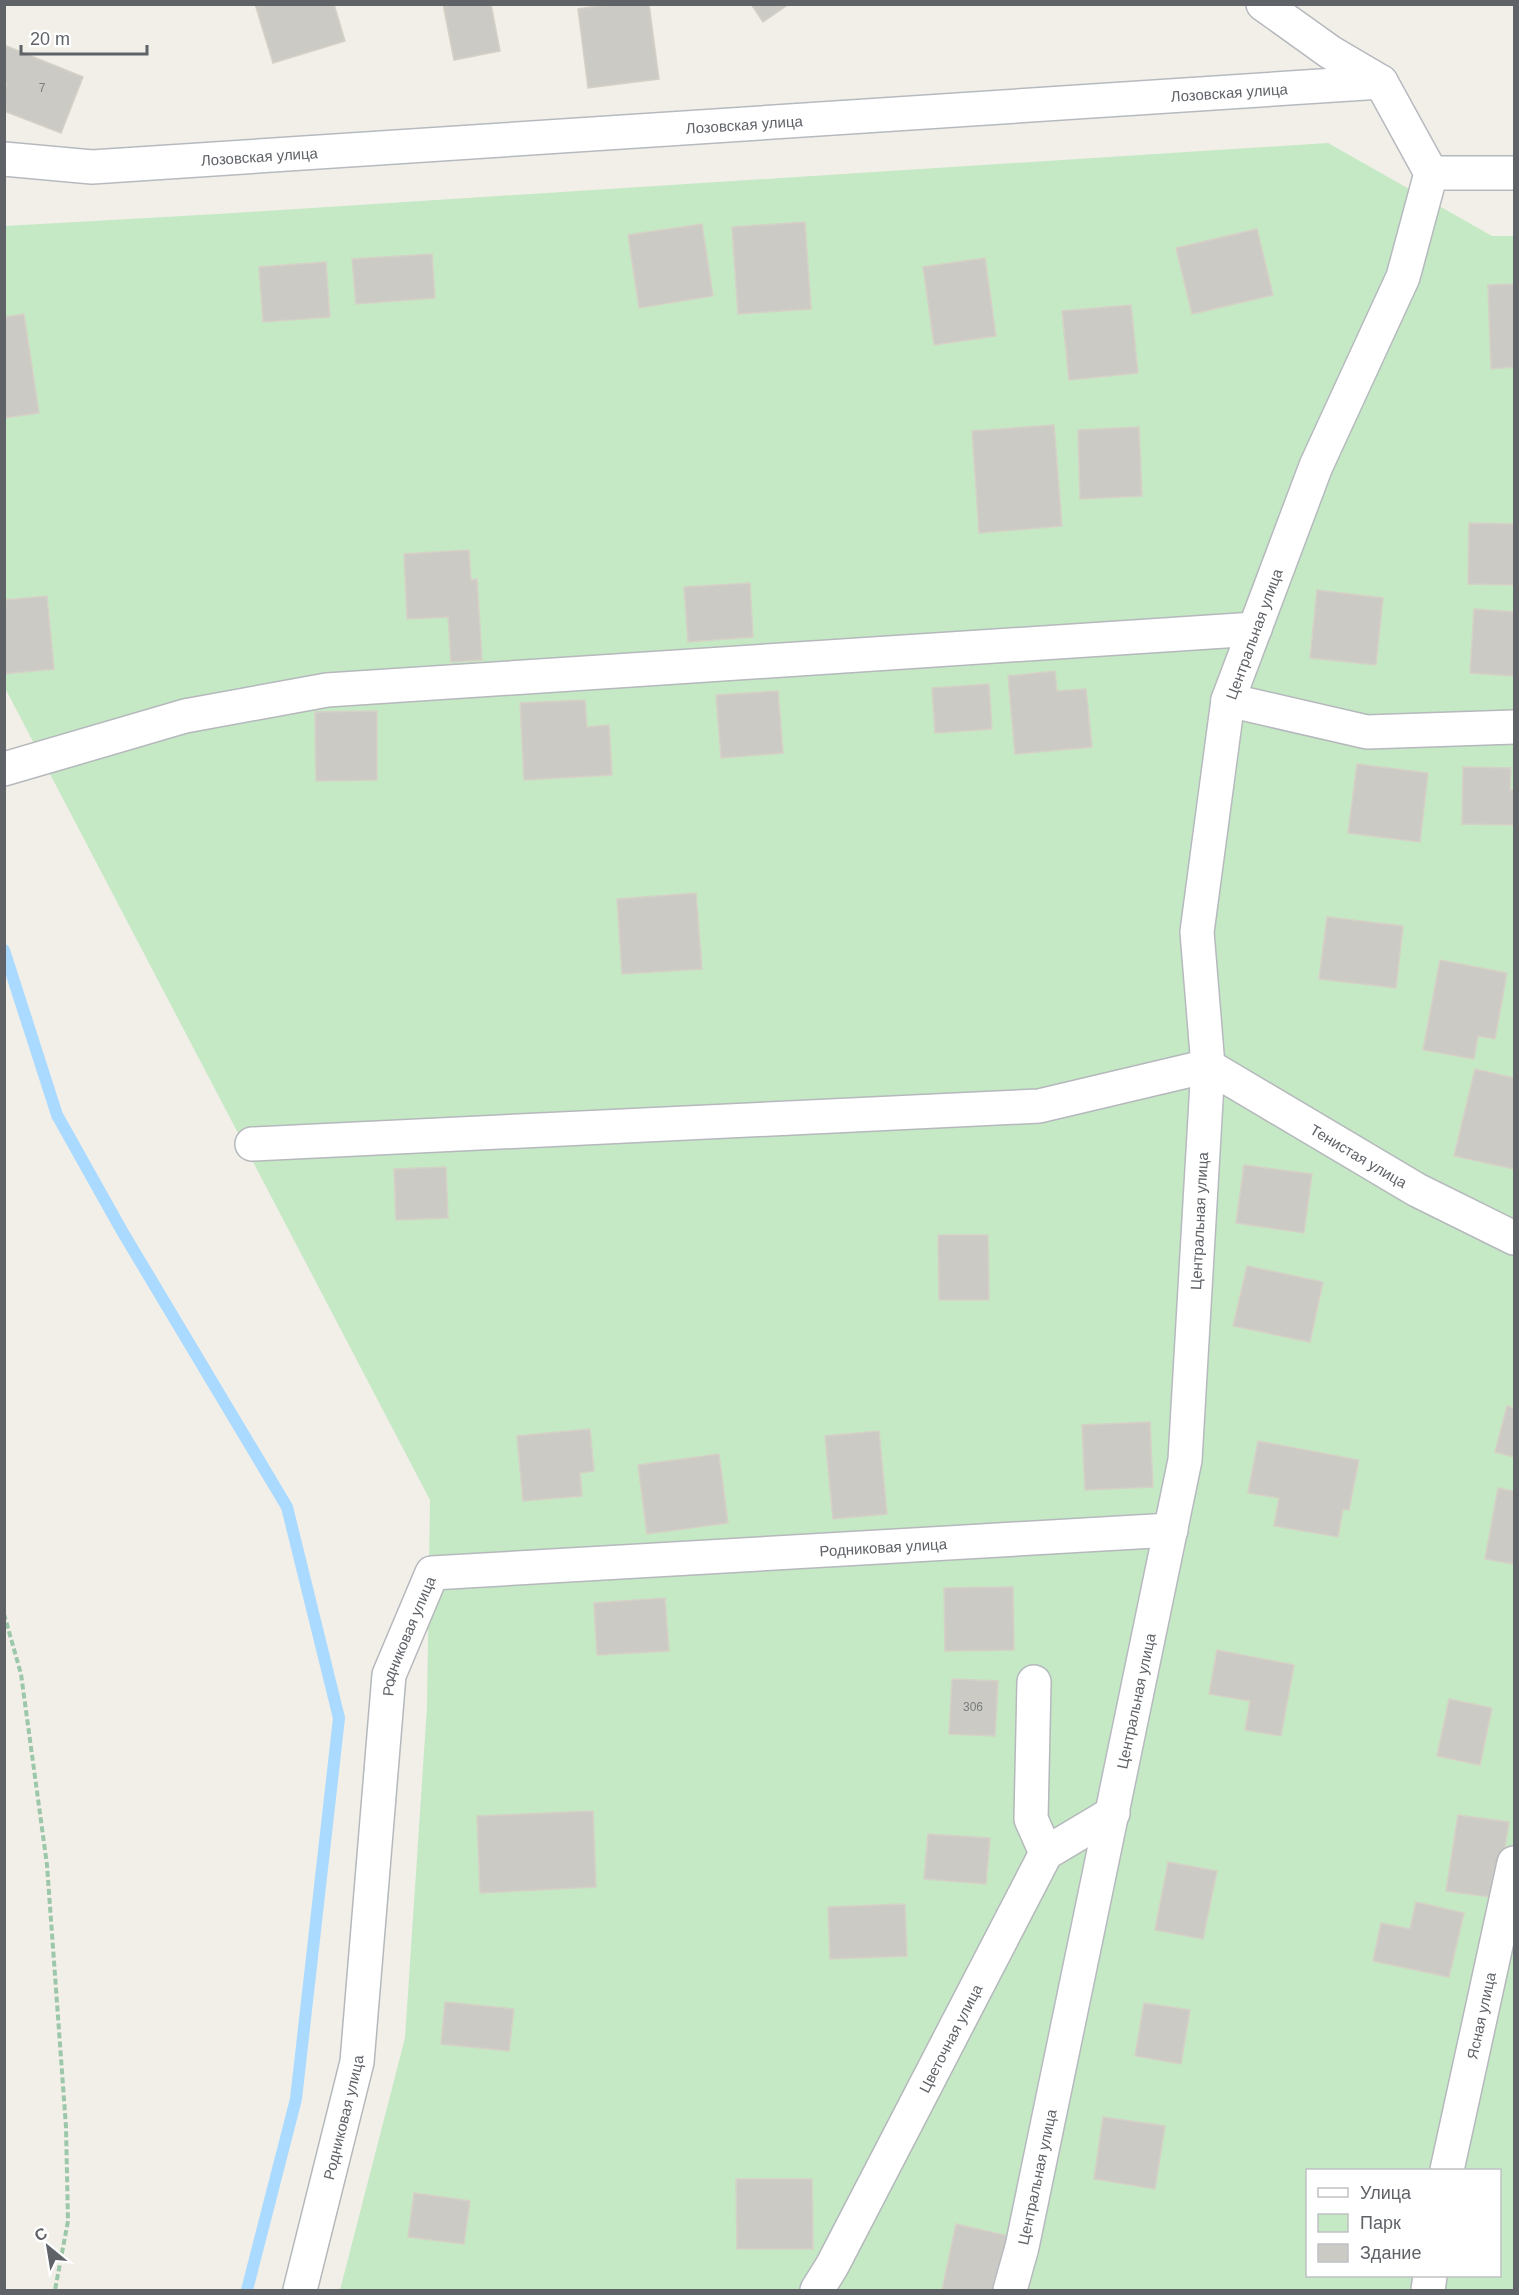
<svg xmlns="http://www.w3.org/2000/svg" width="1519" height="2295" font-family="Arial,sans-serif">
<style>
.green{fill:#c5e8c5;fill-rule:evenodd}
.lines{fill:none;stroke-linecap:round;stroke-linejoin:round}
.stream{stroke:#aadaff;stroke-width:12}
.building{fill:#cccac5;stroke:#d6d1c6;stroke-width:1.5}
.street-casing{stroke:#b5b8bc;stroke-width:36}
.secondary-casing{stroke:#b6babf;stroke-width:36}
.path{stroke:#9cc7a9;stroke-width:4;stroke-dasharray:6 3;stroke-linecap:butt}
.street{stroke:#fff;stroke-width:33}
.secondary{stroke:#fff;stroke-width:33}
.labels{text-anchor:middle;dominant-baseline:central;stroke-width:6;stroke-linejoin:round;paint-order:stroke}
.number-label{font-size:12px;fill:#7a7d7f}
.street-label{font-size:15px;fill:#5f6368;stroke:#fff}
</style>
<rect width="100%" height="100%" fill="#f1efe8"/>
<path class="green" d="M1328,143L1492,236H1514V2290H340L405,2038L427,1707L430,1500L5,688V226L218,214ZM1308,2170H1500V2276H1308Z"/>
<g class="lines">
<path class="stream" d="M4,950L57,1115L122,1231L287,1507L339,1718L296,2099L247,2290"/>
</g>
<path class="building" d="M255,4H334L345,41L273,63Z
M443,4H491L500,51L454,60Z
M612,4H649L659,79L588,88L578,9Z
M751,4H789L763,22Z
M4,45L83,77L61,133L4,111V92L7,84L4,83Z
M805,222L811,309L738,314L732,227Z
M702,224L713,296L639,308L628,235Z
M1257,229L1273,295L1192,314L1176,248Z
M432,254L435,298L356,304L352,259Z
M985,258L996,336L934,345L923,267Z
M326,262L330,317L263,322L259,267Z
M1514,284V367L1491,369L1488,285Z
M1131,305L1138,373L1069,380L1062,311Z
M24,314L39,413L4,418V317Z
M1054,425L1062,526L979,533L972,431Z
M1139,427L1142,496L1080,499L1078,430Z
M1469,523L1514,524V585L1468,584Z
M469,550L471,580L477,579L482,660L451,662L448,617L407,619L404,554Z
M750,583L753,637L688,642L684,587Z
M1317,590L1383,598L1376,665L1310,658Z
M47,596L54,669L4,674V600Z
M1474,609L1514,612V676L1470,673Z
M1055,671L1057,691L1086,689L1092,747L1015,754L1008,676Z
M989,684L992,729L935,733L932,688Z
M778,691L783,753L721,758L716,695Z
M585,700L587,727L609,725L612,775L524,780L520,703Z
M377,711V780L316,781L315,712Z
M1357,764L1428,773L1420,842L1348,833Z
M1463,767L1511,768L1510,790H1514V825L1462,824Z
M696,893L702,969L622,974L617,899Z
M1327,917L1403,926L1396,988L1319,979Z
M1440,960L1507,973L1495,1039L1478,1036L1474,1059L1423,1050Z
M1475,1069L1514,1078V1169L1454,1156Z
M1244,1165L1312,1174L1304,1233L1236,1223Z
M446,1167L448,1218L396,1220L394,1169Z
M938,1235H988L989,1300H939Z
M1247,1266L1323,1282L1310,1342L1233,1326Z
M1507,1406L1514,1408V1457L1495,1452Z
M1150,1422L1153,1487L1085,1490L1082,1425Z
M590,1429L594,1471L580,1473L582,1496L523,1501L517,1436Z
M879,1431L887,1514L833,1519L825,1436Z
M1258,1441L1359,1460L1349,1510L1343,1509L1338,1537L1274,1526L1279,1498L1248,1493Z
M719,1454L728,1523L647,1534L638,1465Z
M1498,1488L1514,1491V1564L1485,1559Z
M1013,1587L1014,1650L945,1651L944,1588Z
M665,1598L669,1651L597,1655L594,1603Z
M1217,1650L1294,1665L1281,1736L1245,1730L1250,1701L1209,1694Z
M952,1679L998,1681L995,1736L949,1734Z
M1449,1699L1492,1708L1480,1765L1437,1756Z
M593,1811L596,1887L480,1893L477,1816Z
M1458,1815L1509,1822L1497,1898L1446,1891Z
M928,1834L990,1838L986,1884L924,1879Z
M1168,1862L1217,1871L1203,1939L1155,1930Z
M1416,1902L1464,1913L1449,1977L1373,1961L1381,1923L1410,1929Z
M905,1904L907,1956L830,1959L828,1907Z
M445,2002L514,2009L509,2051L441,2044Z
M1144,2003L1190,2010L1181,2064L1135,2056Z
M1103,2117L1165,2126L1155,2189L1094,2179Z
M736,2179H812L813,2249H737Z
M414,2193L470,2201L464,2244L408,2237Z
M956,2224L1009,2236L998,2290H942Z"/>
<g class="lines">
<g class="street-casing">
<g id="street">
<path d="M1263,4L1330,52L1381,82"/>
<path d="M1431,173H1514"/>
<path d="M1228,700L1367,732L1514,727"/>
<path d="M4,769L185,716L327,690L1255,629"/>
<path id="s1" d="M252,1144L1039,1106L1208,1066L1417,1190L1514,1238"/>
<path d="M1034,1682L1031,1819L1046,1853"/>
<path id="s2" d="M1447,2170L1514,1863"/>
<path id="s3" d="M300,2290L357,2062L389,1675L432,1573L1171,1530"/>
<path id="s4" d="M817,2290L832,2266L1046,1853L1113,1813"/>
<path d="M1428,2290L1430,2276"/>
</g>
</g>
<g class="secondary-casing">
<g id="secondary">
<path id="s5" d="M4,159L92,167L1381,82L1431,173L1403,277L1316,466L1228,700L1197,932L1208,1066L1185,1460L1022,2247L1010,2290"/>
</g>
</g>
<path class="path" d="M4,1614L21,1674L47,1865L66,2127L68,2221L55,2290"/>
<use href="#street" class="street"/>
<use href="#secondary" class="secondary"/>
</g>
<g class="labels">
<g class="number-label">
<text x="42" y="88">7</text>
<text x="973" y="1707">306</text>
</g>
<g class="street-label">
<text stroke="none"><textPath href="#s5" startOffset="1228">Лозовская улица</textPath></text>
<text stroke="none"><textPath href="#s5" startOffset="742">Лозовская улица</textPath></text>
<text stroke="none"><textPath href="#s5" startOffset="256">Лозовская улица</textPath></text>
<text transform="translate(1254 634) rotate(-70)">Центральная улица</text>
<text stroke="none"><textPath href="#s1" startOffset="1137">Тенистая улица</textPath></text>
<text transform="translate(1199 1221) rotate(-87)">Центральная улица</text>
<text stroke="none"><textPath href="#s3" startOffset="1186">Родниковая улица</textPath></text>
<text stroke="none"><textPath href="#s3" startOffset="666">Родниковая улица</textPath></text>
<text transform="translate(1136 1701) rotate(-78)">Центральная улица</text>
<text stroke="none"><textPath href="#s2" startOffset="158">Ясная улица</textPath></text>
<text stroke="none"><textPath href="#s4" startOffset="285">Цветочная улица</textPath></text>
<text stroke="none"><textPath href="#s3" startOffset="178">Родниковая улица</textPath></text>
<text transform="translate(1037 2177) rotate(-78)">Центральная улица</text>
</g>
</g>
<rect width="1519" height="2295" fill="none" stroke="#5f6368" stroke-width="12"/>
<rect x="1306" y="2169" width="195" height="108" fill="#ffffff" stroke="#bfc1c3" stroke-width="1.5"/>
<rect x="1318" y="2188" width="30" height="9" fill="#ffffff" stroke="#bfc1c3" stroke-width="1.5"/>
<text x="1360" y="2199" font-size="18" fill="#5f6368">Улица</text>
<rect x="1318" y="2214" width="30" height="18" fill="#c5e8c5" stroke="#bfc1c3" stroke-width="1.5"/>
<text x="1360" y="2229" font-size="18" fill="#5f6368">Парк</text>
<rect x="1318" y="2244" width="30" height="18" fill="#cccac5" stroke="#bfc1c3" stroke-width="1.5"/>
<text x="1360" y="2259" font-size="18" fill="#5f6368">Здание</text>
<g transform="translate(48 2247) rotate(330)" stroke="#ffffff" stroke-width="4.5" paint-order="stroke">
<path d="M0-4.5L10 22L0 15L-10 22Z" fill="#5f6368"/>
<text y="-9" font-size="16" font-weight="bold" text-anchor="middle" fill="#5f6368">С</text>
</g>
<path d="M21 45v9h126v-9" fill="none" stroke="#5f6368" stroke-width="3"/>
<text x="30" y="45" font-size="18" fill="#5f6368" stroke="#ffffff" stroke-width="4.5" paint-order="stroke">20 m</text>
</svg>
